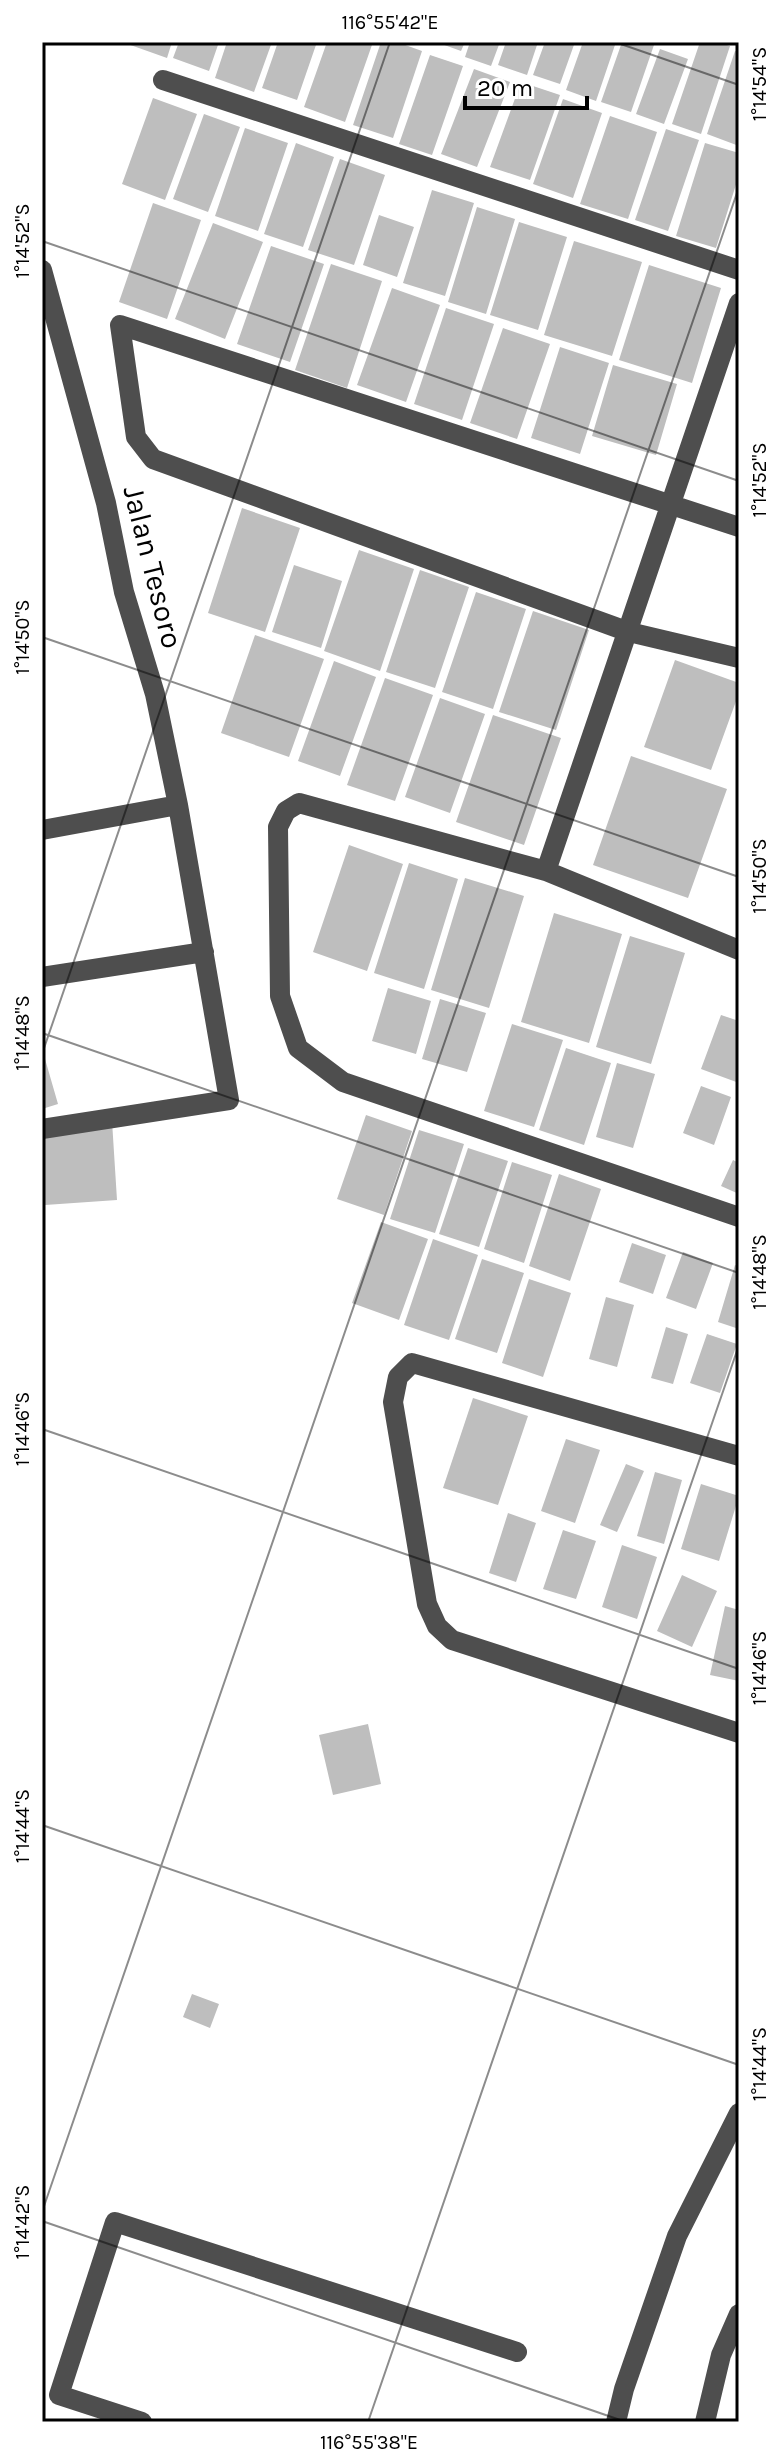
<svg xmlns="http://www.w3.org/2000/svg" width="781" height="2464" font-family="Karla,sans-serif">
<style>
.building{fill:#bebebe}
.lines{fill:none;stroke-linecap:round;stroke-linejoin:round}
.minor{stroke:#4e4e4e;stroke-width:20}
.ticks{fill:none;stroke:#000;stroke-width:2;stroke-opacity:0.45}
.labels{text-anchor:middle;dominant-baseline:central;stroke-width:7;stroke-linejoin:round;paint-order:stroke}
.street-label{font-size:30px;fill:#000;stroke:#fff}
.neatline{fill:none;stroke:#000;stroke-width:3}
.ticks-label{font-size:20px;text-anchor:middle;fill:#000}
</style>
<rect width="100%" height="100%" fill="#fff"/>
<path class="building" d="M122,42H172L167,58Z
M179,42H219L209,71L173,58Z
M227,42H272L254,92L215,78Z
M278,42H317L297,100L262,88Z
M327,42H373L345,122L304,107Z
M381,42H397L422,51L393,138L353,125Z
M436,42H465L461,51Z
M470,42H500L491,66L465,57Z
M506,42H538L527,75L498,65Z
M545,42H575L560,84L533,75Z
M583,42H616L596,101L566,90Z
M622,42H655L631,112L601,102Z
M700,42H718L730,46L701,134L672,124Z
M660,49L688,59L664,124L636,114Z
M735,51L739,52V146L707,134Z
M430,55L463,66L432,155L399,144Z
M474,69L510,82L477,167L441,154Z
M521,82L560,95L530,180L490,167Z
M153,98L197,114L165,200L122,184Z
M563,99L602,113L573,198L533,184Z
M204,114L240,127L208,212L173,199Z
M610,116L657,132L628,219L580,204Z
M245,128L288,143L258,231L215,216Z
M666,129L699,140L668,231L635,220Z
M296,143L334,157L303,247L264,234Z
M705,143L739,153V175L716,248L676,236Z
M340,159L385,175L354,265L308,250Z
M432,190L474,203L445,296L403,283Z
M153,203L201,220L167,319L119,302Z
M477,207L515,219L486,314L448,302Z
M379,215L414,227L397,277L363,265Z
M519,222L567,237L538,330L490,315Z
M213,223L263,242L225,339L175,319Z
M574,241L642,262L612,356L544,335Z
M271,246L324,264L290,362L237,344Z
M331,264L382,281L347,388L295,370Z
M649,265L721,288L692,383L619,360Z
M392,288L440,305L406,402L357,385Z
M446,308L494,324L462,420L414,404Z
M503,328L550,344L517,439L470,423Z
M560,347L609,363L580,454L531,438Z
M613,365L677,384L656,455L592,436Z
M242,508L300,528L265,632L208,613Z
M359,550L414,569L380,671L324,651Z
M294,565L342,581L321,648L272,632Z
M420,570L469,587L435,688L386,672Z
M476,592L526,609L493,709L442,692Z
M533,611L589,630L556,730L499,712Z
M255,635L324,659L289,757L221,733Z
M675,660L739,683V693L711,770L644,747Z
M334,661L376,677L340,776L298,761Z
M385,678L433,695L395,801L347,785Z
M440,698L485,714L450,813L405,797Z
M493,715L561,738L524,845L456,822Z
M631,756L727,789L688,898L593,865Z
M349,845L403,864L367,971L313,952Z
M409,863L458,879L424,989L374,973Z
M465,878L524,896L489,1008L431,990Z
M554,913L622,934L589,1043L521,1022Z
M630,936L685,953L651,1064L596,1047Z
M388,988L431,1001L416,1054L372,1041Z
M440,999L486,1013L467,1072L422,1059Z
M721,1015L739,1021V1083L701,1069Z
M512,1024L563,1040L534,1127L484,1111Z
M566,1048L611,1063L584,1145L539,1130Z
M43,1052L58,1104L42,1109V1053Z
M617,1063L655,1074L633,1148L596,1137Z
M701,1086L731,1097L714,1145L683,1133Z
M366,1115L412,1131L384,1215L337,1199Z
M112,1121L117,1200L45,1205L42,1126Z
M419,1130L464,1144L435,1233L390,1219Z
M468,1148L508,1161L479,1247L439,1234Z
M733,1160L739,1163V1194L721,1186Z
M512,1162L552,1175L524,1263L484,1249Z
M559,1174L601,1189L570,1281L529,1266Z
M381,1222L428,1239L399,1320L352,1303Z
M433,1239L478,1255L449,1340L404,1325Z
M632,1243L666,1255L653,1294L619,1282Z
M683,1252L713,1263L696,1309L666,1298Z
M482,1259L524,1273L497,1353L455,1339Z
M735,1265L739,1267V1320L736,1328L718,1322Z
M529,1279L571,1293L543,1377L502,1363Z
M606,1297L634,1305L617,1367L589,1359Z
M666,1327L688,1334L673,1384L651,1378Z
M707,1334L737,1344L720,1393L690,1383Z
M473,1398L528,1416L498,1505L443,1488Z
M566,1439L600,1450L575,1523L541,1511Z
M626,1464L644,1471L617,1532L600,1525Z
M655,1472L682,1480L664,1544L637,1536Z
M701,1484L739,1496L719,1561L681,1549Z
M508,1513L536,1523L516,1582L489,1573Z
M563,1530L596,1541L576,1599L543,1589Z
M622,1545L657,1557L637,1619L602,1607Z
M682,1575L717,1591L692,1647L657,1631Z
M725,1606L739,1610V1681L710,1675Z
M368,1724L381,1784L333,1795L319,1735Z
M192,1994L219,2004L210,2028L183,2017Z"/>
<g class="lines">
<path class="minor" d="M163,80L739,270
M42,270L106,503L124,592L155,694L178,805L42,830
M739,527L120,325L136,437L153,459L629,632L739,658
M546,871C612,682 673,492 739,303
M739,950L546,871L299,803L286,811L278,827L280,996L298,1048L343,1082L739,1217
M42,977L204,952
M42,1129L229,1100L178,805
M739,1456L412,1363L398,1377L393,1402L427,1604L437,1626L452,1640L739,1733
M142,2422L59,2395L115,2222L517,2352
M616,2422L624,2389L677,2236L739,2113
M705,2422L721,2355L739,2314"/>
</g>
<path class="ticks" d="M615,42L739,85M42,241L739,481M42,637L739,877M42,1033L739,1273M42,1054L390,42M42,1429L739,1669M42,1825L739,2065M42,2212L739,187M42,2221L626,2422M368,2422L739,1345"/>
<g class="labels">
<g class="street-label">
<text transform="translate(153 567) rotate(76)">Jalan Tesoro</text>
</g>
</g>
<rect width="781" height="2464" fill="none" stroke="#ffffff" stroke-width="88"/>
<path d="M465 96v12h122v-12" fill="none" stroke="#000000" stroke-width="4"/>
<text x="477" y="96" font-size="24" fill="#000000" stroke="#ffffff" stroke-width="6" paint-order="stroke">20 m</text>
<rect x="44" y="44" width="693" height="2376" class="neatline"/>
<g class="ticks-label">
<text x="390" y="29">116°55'42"E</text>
<text transform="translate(759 84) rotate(-90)" y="7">1°14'54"S</text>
<text transform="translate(22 241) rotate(-90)" y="7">1°14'52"S</text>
<text transform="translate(759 480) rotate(-90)" y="7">1°14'52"S</text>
<text transform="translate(22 637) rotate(-90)" y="7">1°14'50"S</text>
<text transform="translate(759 876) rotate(-90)" y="7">1°14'50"S</text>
<text transform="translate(22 1033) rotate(-90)" y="7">1°14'48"S</text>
<text transform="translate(759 1272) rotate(-90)" y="7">1°14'48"S</text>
<text transform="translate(22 1429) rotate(-90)" y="7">1°14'46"S</text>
<text transform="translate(759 1668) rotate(-90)" y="7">1°14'46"S</text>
<text transform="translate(22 1826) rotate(-90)" y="7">1°14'44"S</text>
<text transform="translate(759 2064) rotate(-90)" y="7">1°14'44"S</text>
<text transform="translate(22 2222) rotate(-90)" y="7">1°14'42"S</text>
<text x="369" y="2449">116°55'38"E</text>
</g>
</svg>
